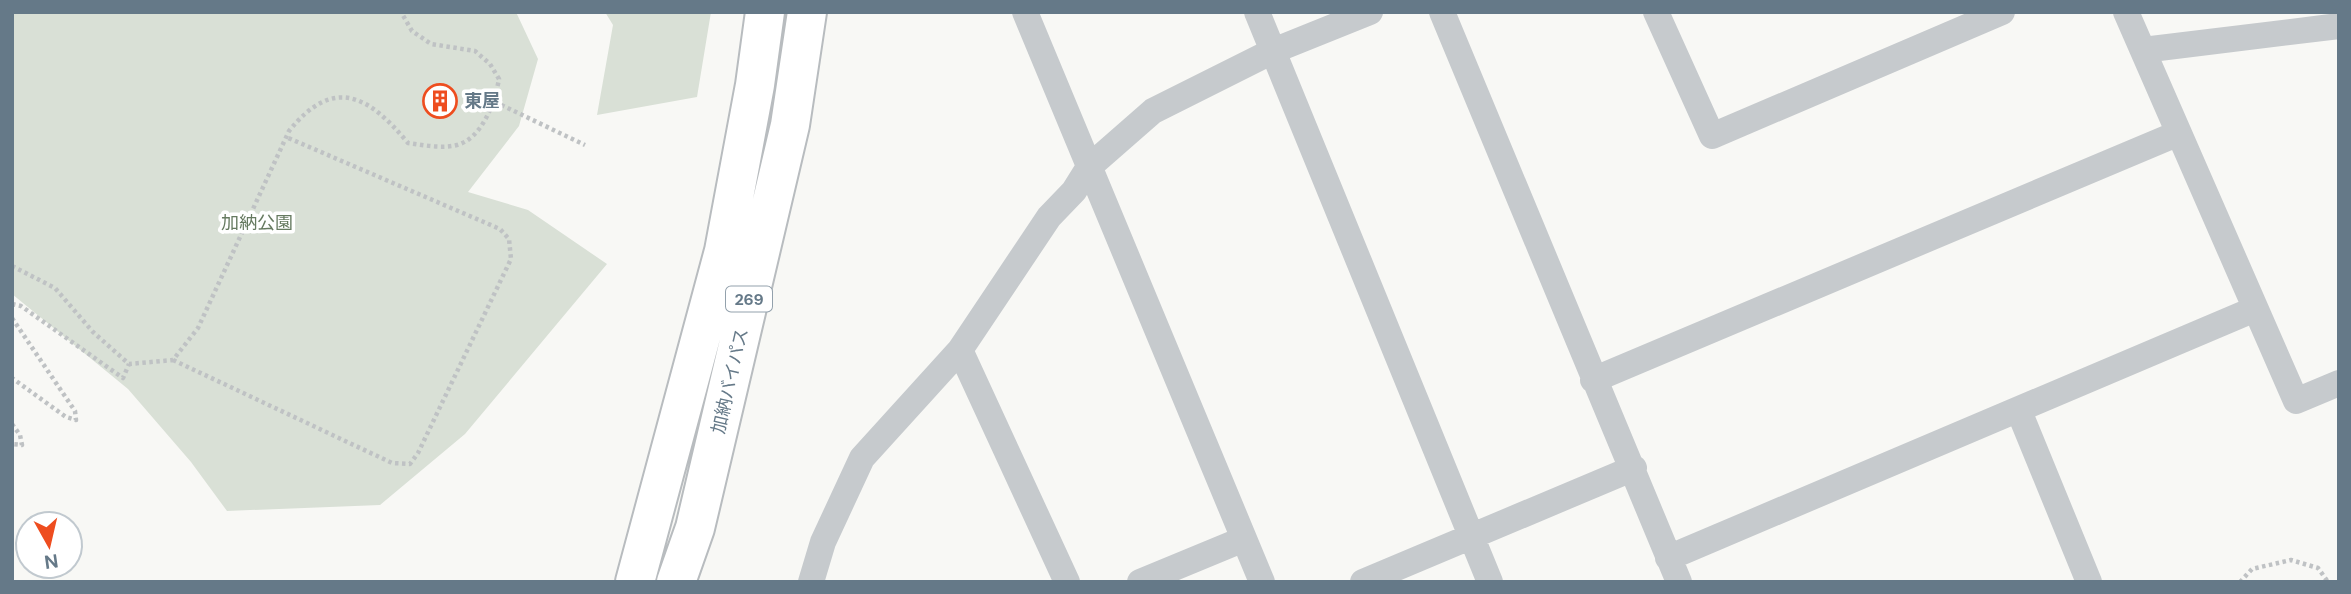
<svg xmlns="http://www.w3.org/2000/svg" width="2351" height="594" font-family="'DM Sans','Noto Sans JP',sans-serif">
<style>
.green{fill:#d9e0d6}
.building{fill:#acb5ba}
.lines{fill:none;stroke-linecap:round;stroke-linejoin:round}
.trunk-casing{stroke:#b8bcbf;stroke-width:42}
.path{stroke:#bfc2c4;stroke-width:4.5;stroke-dasharray:3.5 3.5;stroke-linecap:butt}
.minor{stroke:#c6cacd;stroke-width:26}
.trunk{stroke:#fff;stroke-width:38}
.labels{text-anchor:middle;dominant-baseline:central;stroke-width:7;stroke-linejoin:round;paint-order:stroke}
.shield{fill:#fff;stroke:#93a1ac;stroke-width:2}
.shield-label{font-size:16px;font-weight:bold;fill:#657988}
.poi-label{font-size:18px;font-weight:bold;fill:#657988;stroke:#fff;text-anchor:start}
.park-label{font-size:18px;fill:#667a60;stroke:#fff}
.street-label{font-size:18px;fill:#657988;stroke:#fff}
</style>
<rect width="100%" height="100%" fill="#f8f8f5"/>
<path class="green" d="M12,12H516L538,59L519,126L468,192L528,210L607,264L465,434L380,505L227,511L191,462L128,389L12,294Z
M605,12H711L697,97L597,115L613,25Z"/>
<path class="building" d="M435,89L452,97L444,113L427,104Z"/>
<g class="lines">
<g class="trunk-casing">
<path id="trunk" d="M635,582L724,251L755,85L765,12
M676,582L695,528L790,125L807,12"/>
</g>
<path class="path" d="M495,102L585,145
M12,266L55,288L93,332L129,364L173,360L198,328L289,131C334,75 369,96 408,143C424,145 441,149 457,145C483,138 495,101 499,79L490,64L475,51L431,44L412,31L401,12
M12,304L21,306L123,378L129,364
M12,318L75,411L76,420L66,417L12,378
M173,360L392,463L410,464L418,453L511,259L509,239L500,229L286,137
M12,424L20,435L22,445L12,444
M2240,582L2252,569L2291,560L2318,568L2328,582"/>
<path class="minor" d="M1025,12L1262,582
M1257,12L1490,582
M1442,12L1679,582
M1656,12L1712,136L2002,12
M2126,12L2296,401L2339,383
M2143,50L2339,26
M960,350L1067,582
M1593,380L2179,133
M2019,411L2089,582
M1668,558L2255,309
M811,582L823,542L862,458L960,350L1049,217L1074,191L1089,167L1153,111L1273,51L1370,12
M1140,582L1244,539
M1363,582L1634,468"/>
<use href="#trunk" class="trunk"/>
</g>
<defs>
<g id="building-ring" transform="scale(1.75)"><circle r="9.5" fill="#fff" stroke="#ee4d1f" stroke-width="1.5"/><path d="M-4-6H4V6H1V3H-1V6H-4ZM-2.5-4.3h1.7v1.8h-1.7ZM.8-4.3h1.7v1.8H.8ZM-2.5-1h1.7V.8h-1.7ZM.8-1h1.7V.8H.8Z" fill="#ee4d1f"/></g>
</defs>
<g fill-rule="evenodd">
<use href="#building-ring" x="440" y="101"/>
</g>
<g class="labels">
<rect class="shield" x="726" y="286.5" width="46" height="25" rx="5"/>
<g class="shield-label">
<text x="749" y="299">269</text>
</g>
<g class="poi-label">
<text x="464" y="101">東屋</text>
</g>
<g class="park-label">
<text x="257" y="223">加納公園</text>
</g>
<g class="street-label">
<text transform="translate(730 381) rotate(-77)">加納バイパス</text>
</g>
</g>
<rect width="2351" height="594" fill="none" stroke="#657988" stroke-width="28"/>
<g transform="translate(49 545) rotate(172)"><circle r="33" fill="#ffffff" stroke="#c1c9cf" stroke-width="2"/>
<path d="M0-5L12 26L0 18L-12 26Z" fill="#ee4d1f"/>
<text y="-10" font-size="19" font-weight="bold" text-anchor="middle" fill="#657988">N</text>
</g>
</svg>
